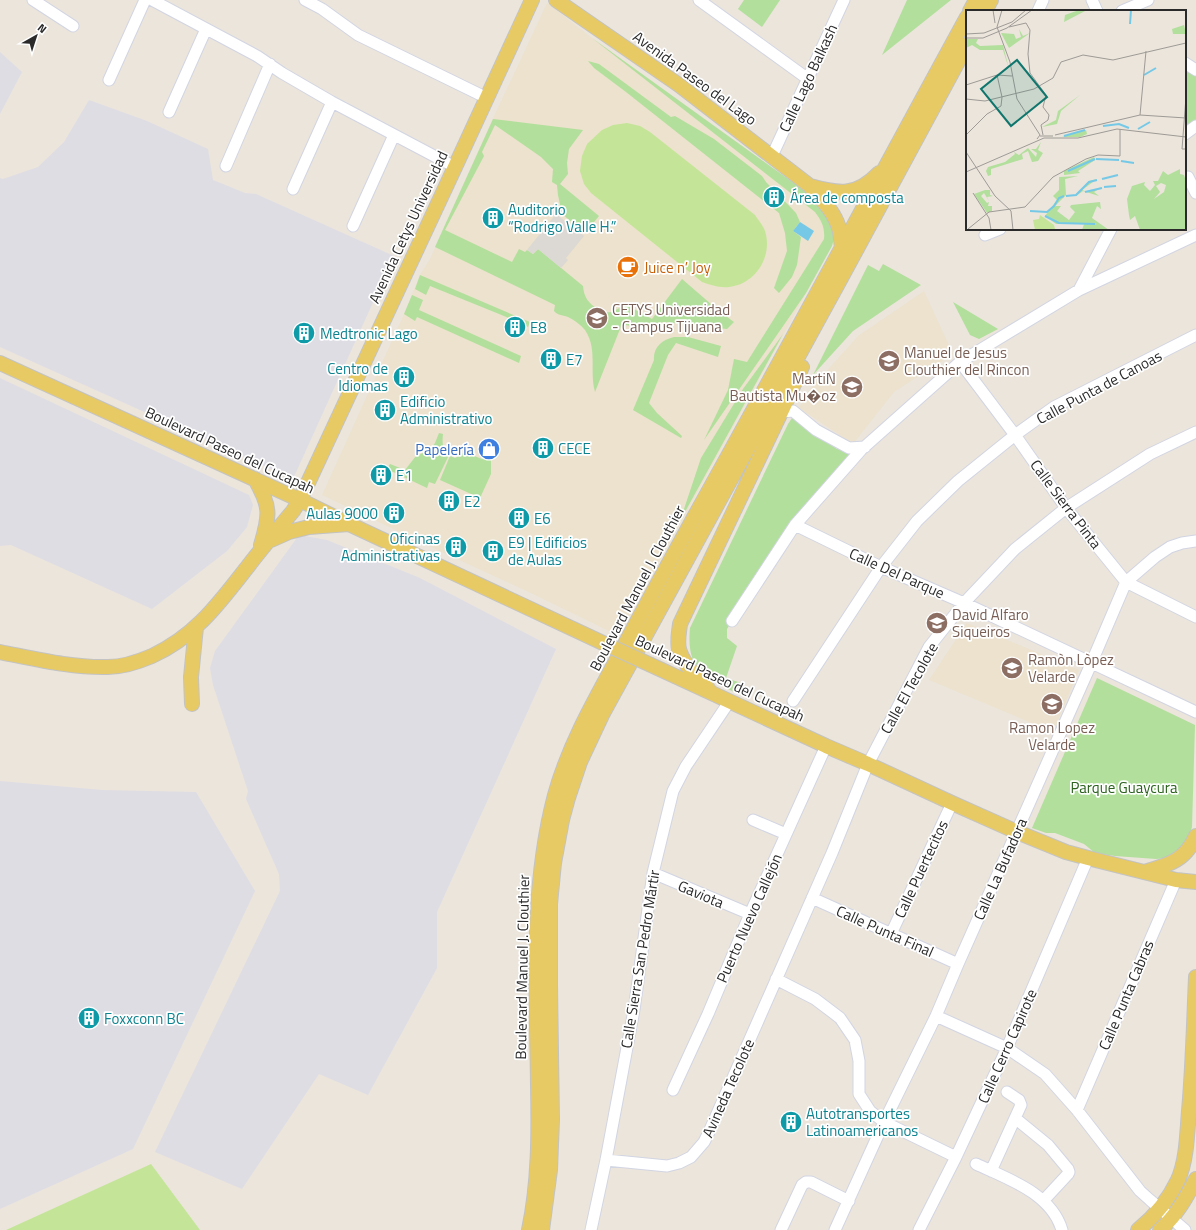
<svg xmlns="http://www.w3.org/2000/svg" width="1196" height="1230" font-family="'Titillium Web',sans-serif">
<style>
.industrial{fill:#dfdde4}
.education{fill:#ece2cd}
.green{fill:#b2df9c}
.pitch{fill:#c4e598}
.plaza{fill:#dcd8d3}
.water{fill:#75c9e7}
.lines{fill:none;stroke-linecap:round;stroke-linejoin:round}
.minor-casing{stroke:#d2d5e2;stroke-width:13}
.major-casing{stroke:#c3c3c3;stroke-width:16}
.minor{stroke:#fff;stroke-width:11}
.major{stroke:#e8ca64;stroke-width:14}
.major-bridge-casing{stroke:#c3c3c3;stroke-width:16;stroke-linecap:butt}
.major-bridge{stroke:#e8ca64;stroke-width:14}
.labels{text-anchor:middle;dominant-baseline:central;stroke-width:3.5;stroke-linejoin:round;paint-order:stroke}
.street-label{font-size:15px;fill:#2a2a2a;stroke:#fff}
.culture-label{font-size:15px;fill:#0d838f;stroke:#fff;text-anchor:start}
.food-label{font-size:15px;fill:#c56008;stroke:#fff;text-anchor:start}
.education-label{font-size:15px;fill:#785e54;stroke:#fff;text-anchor:start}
.shop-label{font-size:15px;fill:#366cbe;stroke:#fff;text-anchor:end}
.park-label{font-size:15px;fill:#2c621e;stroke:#fff}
.inset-river{fill:none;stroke:#75c9e7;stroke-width:2}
.inset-road{fill:none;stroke:#9e9a95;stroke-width:1}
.view{fill:#0f766e;fill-opacity:0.15;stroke:#0f766e;stroke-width:2}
.inset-edge{fill:none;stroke:#2a2a2a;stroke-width:2}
</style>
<rect width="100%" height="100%" fill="#ebe5dc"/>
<path class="industrial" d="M0,52L22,72L0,114Z
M89,100L147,121L208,149L213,180L245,193L256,194L394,256L293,479L0,347V178L3,179L38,167L64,142Z
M0,378L249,495L253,505L247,527L227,551L152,609L11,545L0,546Z
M299,535L327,540L420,578L556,649L437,912V968L368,1095L319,1074L242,1189L155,1152L280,891L279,874L246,799L248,791L213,685L210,668L215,651Z
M0,781L102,790L196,792L255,891L133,1149L0,1209Z"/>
<path class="education" d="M547,3L592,38L816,199L834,242L619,636L535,595L431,547L322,495L404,314L420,275L430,259L489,127Z
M924,291L953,354L894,392L853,444L799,408L806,394L858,336Z
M967,623L1079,670L1053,732L929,680Z"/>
<path class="green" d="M744,0H780L762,27L738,9Z
M907,0H951L882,55Z
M592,38L816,199L824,206L835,235L832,246L806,293L704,440L728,390L734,359L747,362L824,239C825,228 822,221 815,212Z
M588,61L599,64L671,117L675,116L714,139L762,176L766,182L796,213L800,222L793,231L801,237L797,265L792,277L779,293L774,288L787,251L785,233L779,213L626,92L594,68Z
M1185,63L1196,71V126L1185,134Z
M493,119L583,130L569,149L567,163L568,174L560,184L599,216L585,233L562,214L558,195L557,185L552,182L553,169L541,157L495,125L482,152L484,156L445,230L512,262L519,249L525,252L527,250L533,254L538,249L583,286C584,297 588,303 598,309C602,311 607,313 611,312C616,311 621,306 625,304L652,319L682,279L719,311L734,322L727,329L664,322L638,328L622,324L595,392C589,371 598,349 585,330C581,325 574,320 568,317C562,315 557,315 554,311L555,305L435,247Z
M883,264L921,285L853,331L813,375L868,265L879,271Z
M420,275L525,320L530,322L528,327L504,316L430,286L426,295L415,289Z
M412,295L423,300L419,310L521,356L519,363L417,317L415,321L404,314Z
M953,302L998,329L979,339L970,335Z
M783,334L680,521L701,458L743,389Z
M674,337H688L721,346L718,357L676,343L668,355L649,403L657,413L682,436L681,438L633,410L654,360C653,347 662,340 674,337Z
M792,418L837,449L852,452L791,524L727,629V638L737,646L726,678L744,684L736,693C704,676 686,670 690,628L788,424Z
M439,433L443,434C442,442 442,449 449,455L435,484L429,482L427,488L387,469L390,464L405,470L416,456L430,450L435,443Z
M464,452L482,459L485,455H488L491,457V474L480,498L440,480L450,456L455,458L461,455Z
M1097,678L1195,725L1192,827L1187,842L1175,854L1166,858L1156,859L1115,856L1095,853L1084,844L1055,833H1046L1032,828Z"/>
<path class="pitch" d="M627,123L640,126L650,132L755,215C758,220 763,225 765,231C773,256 756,284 729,287C719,288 711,285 702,282L591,193L584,184L580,171L582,156L587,144L602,130L613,125Z
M151,1164L200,1230H6Z"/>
<path class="plaza" d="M556,214L584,236L566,258L568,260L561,268L538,249L533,254L527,250Z"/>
<path class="water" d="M800,222L814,231L808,241L793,231Z"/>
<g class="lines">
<g class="minor-casing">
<path id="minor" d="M33,0L73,26
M152,0L257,56L282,73L332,102L455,167
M305,0L322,9L358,35L487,98
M699,0L808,79
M1092,0L1097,11
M1038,11L1043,0
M1122,11L1148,0
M1185,63L1196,70
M109,80L145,0
M169,112L206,29
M1185,134L1196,126
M772,156L844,0
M226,166L270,64
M1188,177L1196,193
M293,189L332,102
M353,226L394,135
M985,235L1000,229
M1079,290L1111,229
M960,362L1015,435L1066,508L1126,582L1196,617
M782,412L793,411L816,430L849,448L865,447
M795,525L881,567L964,603L1196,712
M732,621L795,525L861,450L960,362L1079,290L1196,235
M793,701L881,567L917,521L958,481L1015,435L1054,407L1196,335
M753,820L786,834
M653,873L750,914
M812,898L958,964
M891,934L952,803
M776,979L815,999L840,1018L855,1040L859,1061V1094L870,1111L884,1122L956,1157
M936,1016L1007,1048L1045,1074L1077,1110L1140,1191L1150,1200L1185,1230
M673,1090L708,1014L750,914L826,746
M1077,1110L1176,880
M1015,1118L1048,1145L1068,1169L1069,1172L1068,1174L1043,1201
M606,1160L667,1166L679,1163L691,1157L704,1142L709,1132L832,853L868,764L929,647L964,603L1015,549L1066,508L1150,454L1196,432
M976,1164C1008,1179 1051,1193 1062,1230
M991,1171L1021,1105L1019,1100L1007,1092
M591,1230L606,1160L634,1010L653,873L673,791L686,766L729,702
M781,1230L802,1185L806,1182H811L849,1201
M835,1230L884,1122L936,1016L958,964L1091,664L1126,582L1155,557L1170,547L1182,543L1196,541
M919,1230L956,1157L1007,1048L1088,858"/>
</g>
<g class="major-casing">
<path id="major" d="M556,0L679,85L810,186C821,199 834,211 839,228C841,234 841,241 842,248
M970,11L976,0
M985,11L991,0
M810,186C839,194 856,197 879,173
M0,363L300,500L349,524L603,643
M255,479C271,507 270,515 261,545
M271,540L289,532L309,527L349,524
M0,652C36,659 72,668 108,667C124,667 138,662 152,656C196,636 220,602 249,565C263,547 278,529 293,511L300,500L455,167L532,0
M651,665L826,746L868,764L952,803L1017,832L1066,852L1088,858L1176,880L1196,882
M709,690C699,678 683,665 679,649C677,641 679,633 680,624L784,406L802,367
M192,704L191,677L196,627
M1144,872C1168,865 1185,861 1196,836
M529,1230C539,1182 539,1134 538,1085C537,988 530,889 555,795C568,748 592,705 615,663C645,606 676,550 707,494C795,336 880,176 967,17
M542,1230L550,1170L552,1120L550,985V904L554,863L562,820L568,798L580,762L602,715L840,280L967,45
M1138,1230C1154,1217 1169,1199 1178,1180C1187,1159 1187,1134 1189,1111C1193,1066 1194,1022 1196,977
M1160,1230C1176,1216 1186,1198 1196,1179"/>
</g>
<use href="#minor" class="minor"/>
<use href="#major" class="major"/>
<g class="major-bridge-casing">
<path id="major-bridge" d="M603,643L651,665"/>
</g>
<use href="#major-bridge" class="major-bridge"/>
</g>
<defs>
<g id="building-disc" transform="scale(1.15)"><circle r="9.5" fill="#0f9aa8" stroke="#fff"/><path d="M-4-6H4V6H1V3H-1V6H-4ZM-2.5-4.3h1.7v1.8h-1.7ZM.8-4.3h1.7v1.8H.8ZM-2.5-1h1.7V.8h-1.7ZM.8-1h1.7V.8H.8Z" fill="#fff"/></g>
<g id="cafe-disc" transform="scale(1.15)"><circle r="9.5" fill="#e8710a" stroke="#fff"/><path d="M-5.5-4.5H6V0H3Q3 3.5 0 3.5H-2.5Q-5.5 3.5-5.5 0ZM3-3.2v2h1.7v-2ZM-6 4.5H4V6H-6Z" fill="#fff"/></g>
<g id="university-disc" transform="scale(1.15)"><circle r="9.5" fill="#8d6e63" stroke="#fff"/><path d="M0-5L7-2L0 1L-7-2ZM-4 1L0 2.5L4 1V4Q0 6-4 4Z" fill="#fff"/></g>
<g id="school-disc" transform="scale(1.15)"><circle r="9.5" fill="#8d6e63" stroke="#fff"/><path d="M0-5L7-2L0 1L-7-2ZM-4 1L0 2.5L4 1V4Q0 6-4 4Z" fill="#fff"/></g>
<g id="shop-disc" transform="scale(1.15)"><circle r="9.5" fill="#3f7fe0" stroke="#fff"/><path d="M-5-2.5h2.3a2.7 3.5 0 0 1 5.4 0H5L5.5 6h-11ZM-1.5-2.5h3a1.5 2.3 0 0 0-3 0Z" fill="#fff"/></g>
</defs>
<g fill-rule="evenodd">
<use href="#building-disc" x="774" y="197"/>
<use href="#building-disc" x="493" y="218"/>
<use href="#cafe-disc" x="628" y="267"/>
<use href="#university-disc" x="597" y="318"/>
<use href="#building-disc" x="515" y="327"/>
<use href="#building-disc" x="304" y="333"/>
<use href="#building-disc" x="551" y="359"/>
<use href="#school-disc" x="889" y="361"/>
<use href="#building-disc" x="404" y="377"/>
<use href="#school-disc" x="852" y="387"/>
<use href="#building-disc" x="385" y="410"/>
<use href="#building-disc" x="543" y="448"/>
<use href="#shop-disc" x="489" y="449"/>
<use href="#building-disc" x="381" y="475"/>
<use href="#building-disc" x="449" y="501"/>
<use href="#building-disc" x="394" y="513"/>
<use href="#building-disc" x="519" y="518"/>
<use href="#building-disc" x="456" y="547"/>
<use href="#building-disc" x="493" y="551"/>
<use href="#school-disc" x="937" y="623"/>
<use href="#school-disc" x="1012" y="668"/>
<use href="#school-disc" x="1052" y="704"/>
<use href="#building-disc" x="89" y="1018"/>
<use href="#building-disc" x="791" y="1122"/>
</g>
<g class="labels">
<g class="street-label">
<text transform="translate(695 78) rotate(36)">Avenida Paseo del Lago</text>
<text transform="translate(808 78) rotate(-65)">Calle Lago Balkash</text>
<text transform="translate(408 227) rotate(-65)">Avenida Cetys Universidad</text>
<text transform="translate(1099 387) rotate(-28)">Calle Punta de Canoas</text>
<text transform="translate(230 450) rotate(25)">Boulevard Paseo del Cucapah</text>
<text transform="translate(1066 504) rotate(53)">Calle Sierra Pinta</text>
<text transform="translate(897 573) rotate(24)">Calle Del Parque</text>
<text transform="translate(637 588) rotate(-62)">Boulevard Manuel J. Clouthier</text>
<text transform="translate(720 678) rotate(25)">Boulevard Paseo del Cucapah</text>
<text transform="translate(909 688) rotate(-61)">Calle El Tecolote</text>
<text transform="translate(921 869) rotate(-65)">Calle Puertecitos</text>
<text transform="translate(1000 869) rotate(-66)">Calle La Bufadora</text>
<text transform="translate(701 894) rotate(23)">Gaviota</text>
<text transform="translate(749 918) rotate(-66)">Puerto Nuevo Callejón</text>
<text transform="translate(885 931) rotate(24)">Calle Punta Final</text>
<text transform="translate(640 959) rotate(-81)">Calle Sierra San Pedro Mártir</text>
<text transform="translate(522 967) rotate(-89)">Boulevard Manuel J. Clouthier</text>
<text transform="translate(1126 995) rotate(-67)">Calle Punta Cabras</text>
<text transform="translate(1007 1046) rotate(-66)">Calle Cerro Capirote</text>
<text transform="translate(728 1088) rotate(-66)">Avineda Tecolote</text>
</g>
<g class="culture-label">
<text x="790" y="197">Área de composta</text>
<text x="508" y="209">Auditorio<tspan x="508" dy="17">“Rodrigo Valle H.”</tspan></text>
<text x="530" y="327">E8</text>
<text x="320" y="333">Medtronic Lago</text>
<text x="566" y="359">E7</text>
<text x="388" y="368" text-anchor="end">Centro de<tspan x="388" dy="17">Idiomas</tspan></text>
<text x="400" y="401">Edificio<tspan x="400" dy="17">Administrativo</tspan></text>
<text x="558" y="448">CECE</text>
<text x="396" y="475">E1</text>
<text x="464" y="501">E2</text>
<text x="378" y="513" text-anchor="end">Aulas 9000</text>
<text x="534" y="518">E6</text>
<text x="440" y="538" text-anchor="end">Oficinas<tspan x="440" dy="17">Administrativas</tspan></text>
<text x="508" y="542">E9 | Edificios<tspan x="508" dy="17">de Aulas</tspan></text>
<text x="104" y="1018">Foxxconn BC</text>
<text x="806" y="1113">Autotransportes<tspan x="806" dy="17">Latinoamericanos</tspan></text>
</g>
<g class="food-label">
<text x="644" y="267">Juice n’ Joy</text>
</g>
<g class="education-label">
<text x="612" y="309">CETYS Universidad<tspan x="612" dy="17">- Campus Tijuana</tspan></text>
<text x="904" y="352">Manuel de Jesus<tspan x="904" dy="17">Clouthier del Rincon</tspan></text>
<text x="836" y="378" text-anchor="end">MartiN<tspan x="836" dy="17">Bautista Mu�oz</tspan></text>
<text x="952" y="614">David Alfaro<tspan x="952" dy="17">Siqueiros</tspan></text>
<text x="1028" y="659">Ramòn Lòpez<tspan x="1028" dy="17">Velarde</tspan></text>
<text x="1052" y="727" text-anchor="middle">Ramon Lopez<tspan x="1052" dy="17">Velarde</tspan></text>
</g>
<g class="shop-label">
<text x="474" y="449">Papelería</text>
</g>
<g class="park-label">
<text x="1124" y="787">Parque Guaycura</text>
</g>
</g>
<g transform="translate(966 10)">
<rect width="220" height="220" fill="#ebe5dc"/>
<path d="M113,0H121L98,12L99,5ZM218,15L220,24H207L206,19ZM53,19L57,26L64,23L43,38L35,23L48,24L50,29L55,27ZM0,29H12L10,33L14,36L37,35L43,59L37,40H14L6,35L0,38ZM114,85L95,101L91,114L76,117L90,110L92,101ZM120,120L121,124L114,127H96ZM75,132L72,140L77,143L72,151L66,152L62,141L56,144L57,149L25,159V165L22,166L20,161L22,157L39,152L49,144L48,142L53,145L62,138L70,147L71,143L65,139H70ZM128,147L129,150L112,161L114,163L98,165V161ZM214,159V164L218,165L220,171V220H174L169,206L164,210L163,205L161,189L166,176L179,172L178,175L184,181L189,175L187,171H192L197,161L202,165ZM195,173L200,175L198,182L188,189L194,182L190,176ZM112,166L99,169L100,185L89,196H95L91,201L103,210L109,202L104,197L105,195L134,192L135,199L131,196L126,208L143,220H116L118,214H90L79,206L91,190L87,186L93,180V167ZM131,169L116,180L121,182L136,177L128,182L133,186L117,181L110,186H99L110,185L123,171ZM19,180H24V185L27,186L21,187L23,191L18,183L15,186L21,193L23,192L22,196H26V201L21,203L8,184Z" fill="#b2df9c" fill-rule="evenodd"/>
<path d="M74,205L88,215L89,219L69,220L67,210L73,209Z" fill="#c4e598"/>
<path class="inset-river" d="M164,14L165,0M178,65L190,58M137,116L153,114L163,118M172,119L184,112M98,126L119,120M130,149L153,150M155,151L168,153M102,161L129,149M136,169L152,165M138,177L150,176M119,182L136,178M100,186L110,185L123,172L131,170M64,201L81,202L88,196L93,188L98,186M79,206L93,213L129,214"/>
<path class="inset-road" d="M27,0L29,13M36,0L31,17L44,52L51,89L74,125L71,129M43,17L60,13L64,20L62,44L64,63L80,85L77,97L83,105L82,110L75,115L77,125M0,24L18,23L46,12L60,0M0,28H17L41,18L66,0M0,75L31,65L46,66M220,87L216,139H220M0,89L19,91L68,79L87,68L95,52L117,45L147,50L220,33M174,105L180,41M0,125L21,104L35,96L36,87L31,65M89,125L174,105L220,108M74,126H87M0,142L29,186L45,201L47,220M0,162L78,128H112L151,119L220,127M7,183L23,208L25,220M2,219L23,202L59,197L87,167L120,149L132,145L154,146V119"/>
<path class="view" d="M51,50L81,87L45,116L15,79Z"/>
<rect width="220" height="220" class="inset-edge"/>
</g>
<g transform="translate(36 36) rotate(39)" stroke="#ffffff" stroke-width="3" paint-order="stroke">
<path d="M0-3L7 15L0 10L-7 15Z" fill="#2a2a2a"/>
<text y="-6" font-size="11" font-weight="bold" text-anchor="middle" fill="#2a2a2a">N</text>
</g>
</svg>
